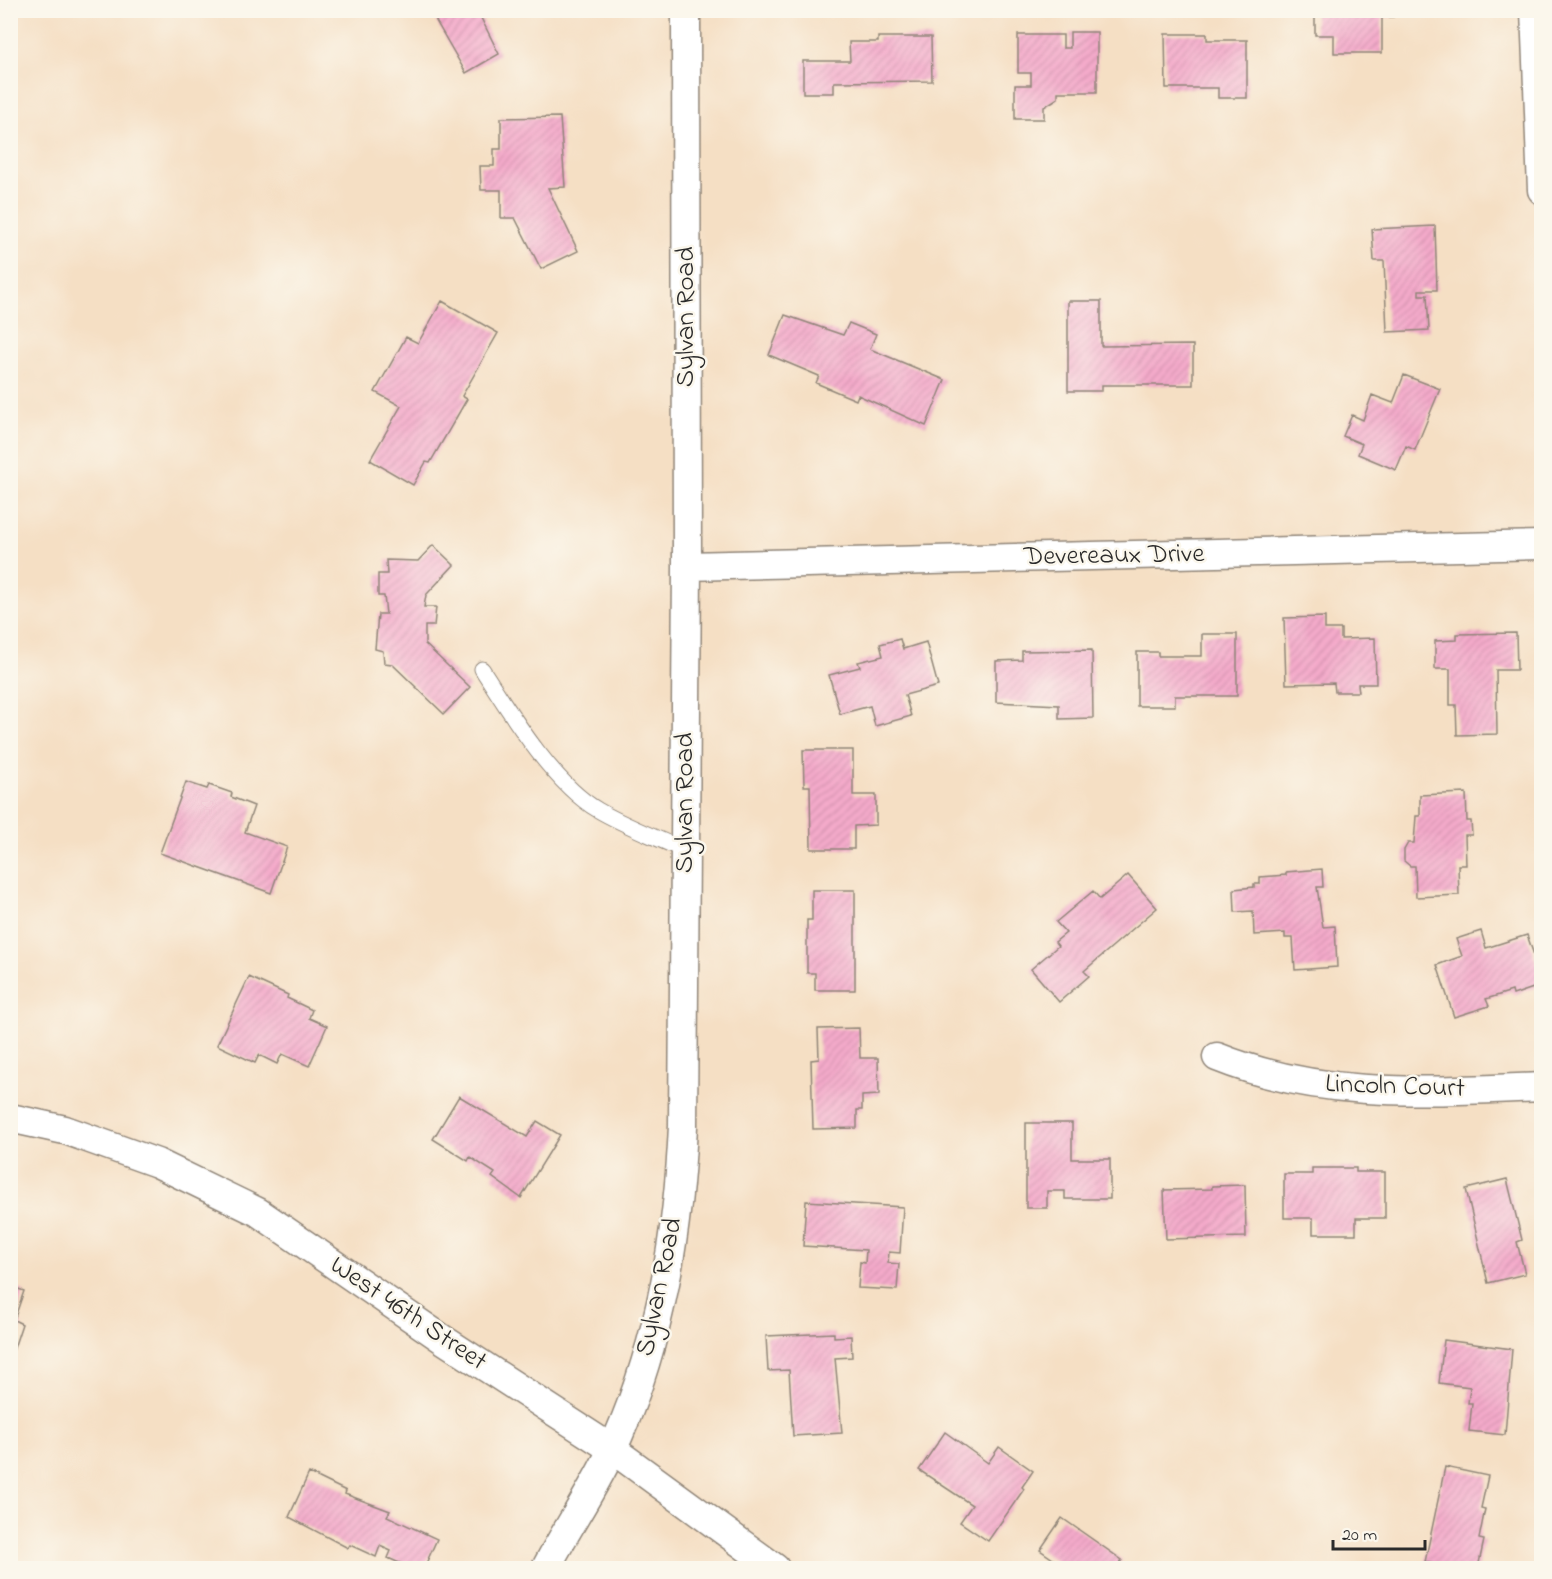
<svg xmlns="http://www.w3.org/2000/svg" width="1552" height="1579" font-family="'Indie Flower',sans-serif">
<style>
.building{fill:url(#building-hatch)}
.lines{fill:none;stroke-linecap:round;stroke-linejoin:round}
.service-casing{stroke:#908578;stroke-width:17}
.minor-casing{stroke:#908578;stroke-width:31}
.service{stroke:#fff;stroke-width:15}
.minor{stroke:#fff;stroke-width:28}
.labels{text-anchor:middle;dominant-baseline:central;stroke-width:5;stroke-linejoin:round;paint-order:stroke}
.street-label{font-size:27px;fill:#2b2b2b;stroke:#fbf7ec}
</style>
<defs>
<pattern id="building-hatch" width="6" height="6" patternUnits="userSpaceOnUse" patternTransform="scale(1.5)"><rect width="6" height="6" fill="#f4aaca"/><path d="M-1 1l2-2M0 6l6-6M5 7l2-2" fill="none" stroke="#d192ae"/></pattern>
</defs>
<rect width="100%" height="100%" fill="#fbf7ec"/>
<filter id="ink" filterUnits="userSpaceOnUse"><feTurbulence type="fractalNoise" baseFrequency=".0167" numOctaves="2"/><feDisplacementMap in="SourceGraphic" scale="12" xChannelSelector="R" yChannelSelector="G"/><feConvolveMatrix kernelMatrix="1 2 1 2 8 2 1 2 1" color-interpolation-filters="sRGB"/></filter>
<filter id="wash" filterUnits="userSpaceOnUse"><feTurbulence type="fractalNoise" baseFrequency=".008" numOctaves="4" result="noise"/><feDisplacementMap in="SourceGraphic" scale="24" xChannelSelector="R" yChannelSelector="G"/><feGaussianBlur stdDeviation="1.35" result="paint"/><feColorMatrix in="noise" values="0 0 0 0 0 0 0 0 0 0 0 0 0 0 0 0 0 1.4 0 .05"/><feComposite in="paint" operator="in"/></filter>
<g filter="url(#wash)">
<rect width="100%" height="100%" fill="#f5dfc4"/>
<g id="blocks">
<path class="building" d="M436,10H477L499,54L466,73L436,21Z
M1315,10H1392L1393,17H1382V53H1334V35H1315Z
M1070,32H1097V92H1058V98L1044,107V119H1015V85H1031V73H1018V35H1063V48H1070Z
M1165,34H1207V40H1247V98H1218V88H1166Z
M878,37H931L932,81L834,82V93H803V61H850L849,42H878Z
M560,117L565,187L548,188L578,251L541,269L515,218H501V190H481L480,166H494V149H501V118Z
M1435,226L1437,290H1419V295H1427L1429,330L1387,332L1384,261H1374L1372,229Z
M442,301L498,333L462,396L467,399L430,463L426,462L413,485L370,460L401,406L375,392L406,337L418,343Z
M1068,301H1101V346L1193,345V385H1102V391H1068Z
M785,315L843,335L849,323L876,334L870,349L945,380L926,426L858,395L856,400L816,383L819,376L769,355Z
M1404,375L1440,389L1415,450L1406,446L1396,470L1358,454L1362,444L1343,436L1352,415L1363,420L1372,395L1393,403Z
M433,545L454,565L426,595L424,607H436L434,626H425V644L470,687L444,714L392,664L384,663L383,651L375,649L378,614H386L384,596H378V574H387L386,560L418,561Z
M1325,617V629H1341V639L1375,638L1376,684H1358L1359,692H1335L1334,683L1286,684L1284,618Z
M1516,633L1517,670H1496L1497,734L1457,735L1456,705H1450V669H1435V641L1457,640V634Z
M1202,634H1237V696H1175V706H1137V652H1158V656H1202Z
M900,639L903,649L926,642L938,686L905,695L911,716L875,726L870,706L840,714L829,675L860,667L858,662L883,656L880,644Z
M1092,650L1093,718L1059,719V705L996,702V661L1022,660V651Z
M803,750H853V795H876V825L854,826V849H811L810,786H804Z
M186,782L207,789L209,785L232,793L231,797L254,806L245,832L287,847L271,893L160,853Z
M1466,793L1467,821H1471L1472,835H1465L1466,865H1458L1459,895L1416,897L1415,866H1410L1404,861V850L1408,843H1414L1416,816H1420V795Z
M1322,869L1323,887H1317L1323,927L1335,926L1337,967L1295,970L1293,938H1285V933L1254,935L1253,911L1235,912L1234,889L1254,887V884H1260V877L1286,875V872Z
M1128,875L1157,908L1084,971L1089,976L1059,1002L1031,969L1058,946L1055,942L1066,933L1056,922L1093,891L1100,899Z
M812,890H855V990H815V973H807V920H812Z
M1481,931L1486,948L1527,935L1542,978V985L1513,995L1512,991L1486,999L1489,1006L1454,1017L1437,965L1462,956L1456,939Z
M249,977L288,995L287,998L312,1010L309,1018L327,1026L309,1066L282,1054L277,1064L259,1055L255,1063L217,1045Z
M859,1028L860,1058H878L879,1095L862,1096V1110H857V1128L813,1129L811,1060L819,1059L818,1029Z
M459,1096L527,1137L537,1121L560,1135L521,1198L492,1177L495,1173L470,1157L468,1161L433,1139Z
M1026,1123H1072V1159H1110V1199H1065V1191H1047V1208H1026Z
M1312,1168H1356V1172H1385V1218H1356V1234H1313V1218H1284V1174H1312Z
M1507,1179L1522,1240L1517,1242L1525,1274L1488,1283L1466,1189Z
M1245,1185L1246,1237L1166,1239L1164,1190L1212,1189V1186Z
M806,1201L903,1207L900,1253L889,1252L888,1263L899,1264L897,1290L858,1288L860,1262L865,1263L866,1250L803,1246Z
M10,1286L24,1291L14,1320L22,1324L11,1357Z
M834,1333V1337L851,1336L852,1357L835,1358L842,1433L793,1436L789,1370L768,1371L766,1336Z
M1444,1340L1512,1349L1505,1435L1469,1431L1472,1403H1468L1470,1387L1439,1383Z
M945,1432L988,1463L999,1447L1033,1471L1022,1487L1024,1489L988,1541L960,1522L972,1505L919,1470Z
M1445,1467L1488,1476L1481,1508L1485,1509L1479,1539L1484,1540L1478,1568H1456L1425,1562Z
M309,1473L346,1491L345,1494L390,1511L387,1516L437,1539L424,1568H411L388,1558L391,1551L380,1546L376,1557L350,1545L348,1548L289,1517Z
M1062,1518L1122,1560L1116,1568H1066L1040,1550Z"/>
</g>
</g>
<g filter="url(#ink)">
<use href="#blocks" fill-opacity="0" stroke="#908578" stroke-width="1.5"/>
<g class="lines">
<g class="service-casing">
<path id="service" d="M482,669C510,713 553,784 598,810C625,826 656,837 685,851"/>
</g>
<g class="minor-casing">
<path id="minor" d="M1535,10L1542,190
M687,566L1542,545
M1217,1057C1324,1100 1429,1091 1542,1087
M10,1118L65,1130L157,1163L258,1212L444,1340L612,1449L775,1568
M546,1568C569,1524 598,1483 618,1437C661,1338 678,1233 683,1126L687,566L686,10"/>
</g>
<use href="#service" class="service"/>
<use href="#minor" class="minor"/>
</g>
</g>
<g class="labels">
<g class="street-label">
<text transform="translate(686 317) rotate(-90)">Sylvan Road</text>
<text transform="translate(1114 556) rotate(-1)">Devereaux Drive</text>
<text transform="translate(685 803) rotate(-90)">Sylvan Road</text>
<text transform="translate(1395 1087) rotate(2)">Lincoln Court</text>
<text transform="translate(660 1287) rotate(-78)">Sylvan Road</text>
<text transform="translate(408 1314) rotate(34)">West 46th Street</text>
</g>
</g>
<rect width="1552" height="1579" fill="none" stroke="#fbf7ec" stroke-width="36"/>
<path d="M1333 1540v9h92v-9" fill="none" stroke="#2b2b2b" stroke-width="3"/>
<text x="1342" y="1540" font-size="18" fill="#2b2b2b" stroke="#fbf7ec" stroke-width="4.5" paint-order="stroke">20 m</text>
</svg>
